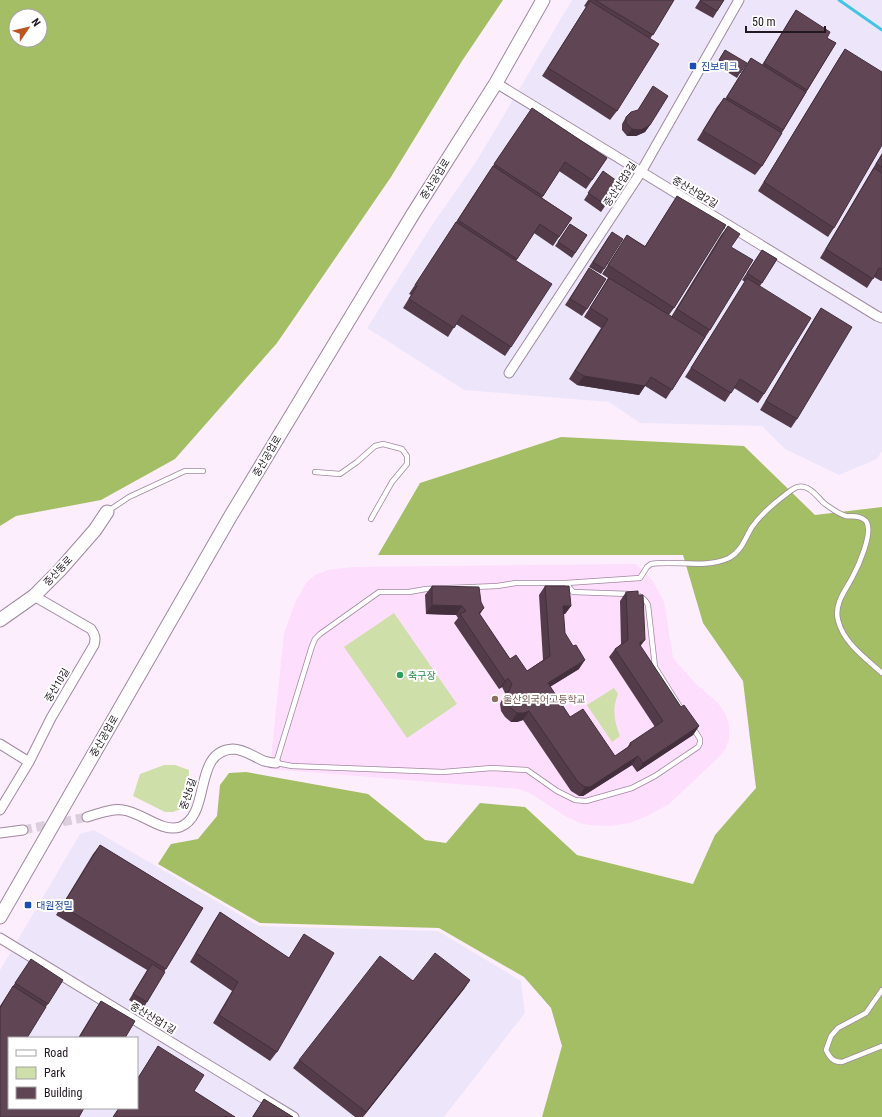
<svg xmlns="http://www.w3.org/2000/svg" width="882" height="1117" font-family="'Roboto Condensed','Noto Sans KR',sans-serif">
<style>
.built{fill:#fddefc}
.industrial{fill:#ede6fb;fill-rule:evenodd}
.green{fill:#cedfa9}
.forest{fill:#a4be65;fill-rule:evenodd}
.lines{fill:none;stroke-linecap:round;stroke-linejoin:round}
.stream{stroke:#40c5e3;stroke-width:3}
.street-tunnel{stroke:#dccedc;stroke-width:9;stroke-dasharray:9 4.5;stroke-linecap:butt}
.lane-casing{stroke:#a0889f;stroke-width:6}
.street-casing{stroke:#a0889f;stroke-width:11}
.secondary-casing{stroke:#a0889f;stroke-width:15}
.lane{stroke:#fff;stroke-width:4.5}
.street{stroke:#fff;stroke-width:9}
.secondary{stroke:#fff;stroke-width:13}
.wall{fill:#533b49}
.shaded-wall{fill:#43303c}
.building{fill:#604555;stroke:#43303c}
.transit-dot{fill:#1a4fb4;stroke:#fff;stroke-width:1.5}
.leisure-dot{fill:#2e9e5b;stroke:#fff;stroke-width:1.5}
.education-dot{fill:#8d6e63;stroke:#fff;stroke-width:1.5}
.labels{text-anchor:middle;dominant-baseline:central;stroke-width:4;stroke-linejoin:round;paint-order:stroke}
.transit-label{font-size:10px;fill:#164399;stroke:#fff;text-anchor:start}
.street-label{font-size:10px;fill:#211821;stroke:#fff}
.leisure-label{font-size:10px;fill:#27864d;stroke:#fff;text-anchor:start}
.education-label{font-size:10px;fill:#785e54;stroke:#fff;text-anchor:start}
</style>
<rect width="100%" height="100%" fill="#fdeefd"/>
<path class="built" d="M636,564L653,581L664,602L673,658L696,684L718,703L726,715L729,726V738L726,748L720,756L669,804L649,815L630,823L610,826L589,825L580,823L565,816L530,793L519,789L270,769L284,633L295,603L306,583L315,575L328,570L353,567Z"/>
<path class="industrial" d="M572,0H882V451L877,459L839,475L785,449L762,426L640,423L609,402L464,390L367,328L432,225L476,162Z
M94,830L259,926L438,931L521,981L525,1013L444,1117H0V970L80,834ZM9,1038H137V1108H9Z"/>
<path class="green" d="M394,613L457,704L407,738L344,647Z
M614,688L618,694C612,709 614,721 620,736L612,742L587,705Z
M164,765H175L189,770L188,789L181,809L173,812H165L133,796L140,774Z"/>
<path class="forest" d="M0,0H503L462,61L391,177L277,343L175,459L101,500L16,516L0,526ZM16,16H40V40H16Z
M561,437L744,446L815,515L882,507V1117H542L562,1046L551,1008L524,977L439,928L260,923L158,864L171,844L198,839L217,816L220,785L229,773L246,772L368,794L425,840L446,843L480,803L525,807L577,855L693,884L715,835L756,788L743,681L703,623L683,555H378L420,483Z"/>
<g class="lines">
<path class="stream" d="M839,0L882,30"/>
<path class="street-tunnel" d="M23,830L87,817"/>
<g class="lane-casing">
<path id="lane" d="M315,472L340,474L357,462L375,446L383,444L402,449L407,456V464L392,482L371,519
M108,511L129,497L185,471H203
M516,583H566L573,592L630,594C639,595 644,597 648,605L655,667L700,739V743L698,747L655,776L632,788L586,801L575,800L557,791L527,770L492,768L443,772L292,766L276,763L312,646L315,639L320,634L379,592H409L426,589L497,586Z
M566,583L640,578L647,567L651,564C676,560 705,569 729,558C742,551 745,538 752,527C761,514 773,504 785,495C790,491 796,485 804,487C812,488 819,499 825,504C831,508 838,514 846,516C853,517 860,515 866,521C874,532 858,567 852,578C845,591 834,604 838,620C843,642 865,658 882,673
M882,990L866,1013L838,1028L831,1036L826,1050C830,1058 833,1062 842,1062L882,1046"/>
</g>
<g class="street-casing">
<path id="street" d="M496,83L877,316L882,318
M509,373L641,172L739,0
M0,744L29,762
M0,810L29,762L51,718L94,645C96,638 95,635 91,629L34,596
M87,817C98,814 111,808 123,810C141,812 162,833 180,827C212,815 192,751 233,749C244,749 254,757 264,761C268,762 272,763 276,763
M0,833L23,830
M0,938L294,1117"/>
</g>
<g class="secondary-casing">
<path id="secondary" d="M0,620L34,596L60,570L95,530L107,512
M0,917L230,517L413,214L496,83L543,0"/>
</g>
<use href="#lane" class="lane"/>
<use href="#street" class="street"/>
<use href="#secondary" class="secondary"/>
</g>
<path class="wall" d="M588,0H674L650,39L617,111L610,120L542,76L586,7L584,6Z
M700,0H724L713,18L695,8Z
M796,10L827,38L836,43L762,166L755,175L697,140L717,107L724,98L725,99L745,67L751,58L762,65L790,19Z
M845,49L834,228L828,237L758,191L839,58Z
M725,50L740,73L737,78L716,65Z
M653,86L650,125L645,132L636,136H627L622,130V124L626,117L638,110Z
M532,108L607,158L586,189L559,171L542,198L572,218L553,246L534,233L516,261L511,347L505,356L456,324L448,337L403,308L411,295L409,294L488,173Z
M882,153V281H881L874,277L867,288L820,258Z
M603,171L619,186L601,212L584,200Z
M677,196L674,308L669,315L671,317L721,235L728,226L731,247L710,330L666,399L645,386L639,395L577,385L569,379L601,328L584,317L608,278L602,274L627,235L645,246Z
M570,224L587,235L572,258L555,246Z
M609,236L604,269L601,274L589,267Z
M762,250L777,259L760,286L764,394L758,403L734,388L725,402L685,377L745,282L742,280Z
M589,268L587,309L582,316L565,305Z
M821,308L797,419L791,428L760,410L815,317Z
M432,586L480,615L510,659L527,671L543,660L539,595L545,586L571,606L565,614H563L565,633L579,669L550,687L570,717L615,756L627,748L630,743L655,727L609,657L615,649L621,644L620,601L626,592L640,646L681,707L699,726L693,735L637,772L632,765L583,796H579L571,791L523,720L517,722H511L505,717L501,711L500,704L505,693L502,687L499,689L454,623L458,618L456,615L426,614L425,595Z
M100,845L203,908L164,972L147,1002L143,1009L129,1000L147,970L56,915L93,854Z
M220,912L289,958L304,934L277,1052L270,1061L213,1023L232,991L190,962L214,921Z
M31,959L48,1004L43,1011L9,1038L0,1117V1006L7,995Z
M470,980L464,989L363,1117H355L293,1068L299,1060L413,981Z
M101,1001L125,1038H78L95,1010Z
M158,1046L194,1091L235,1117H113L119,1108H137V1079Z
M264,1099L293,1117H252Z"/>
<path class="shaded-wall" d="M650,125L645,132L636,136H627L632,129Z
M584,376L645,386L639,395L577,385Z
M432,605L462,606L456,615L426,614Z
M563,606H571L565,614L557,615Z
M484,608L478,617L479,613Z
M645,640L639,648L640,642Z
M585,660L579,669L541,692L548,683Z
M508,678L502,687L499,689L505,681Z
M529,711L523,720L517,722H511L517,713Z
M699,726L693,735L637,772L643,763Z
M638,756L632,765L583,796H579L585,787Z
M470,980L464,989L363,1117L366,1112Z"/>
<path class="building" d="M595,0H674L653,35Z
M701,0H724L717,11L700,1Z
M590,1L659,44L617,111L548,68Z
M796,10L830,32L827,38L836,43L807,90L764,63Z
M845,49L882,72V145L834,228L764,182Z
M725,50L747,63L740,73L719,60Z
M751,58L806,92L783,130L727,97Z
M653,86L668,96L650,125L641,130L632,129L626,123V117L631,112L638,110Z
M724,98L782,133L762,166L703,131Z
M532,108L607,158L592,180L565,162L543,196L494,164Z
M882,155V167L876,164Z
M493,166L572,218L559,237L540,224L517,259L458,220Z
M874,168L882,173V269L879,268L873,279L826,249Z
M603,171L617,181L619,186L606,205L588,193Z
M677,196L726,225L674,308L608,265L627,235L645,247Z
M456,222L552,284L511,347L462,315L454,328L409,299L417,286L415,285Z
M570,224L587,235L575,253L558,242Z
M728,226L740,234L731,247L753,260L710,330L677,309Z
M612,232L623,239L604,269L593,262Z
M762,250L777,259L762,283L747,273Z
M589,268L606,279L587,309L570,299Z
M609,278L705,337L672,390L651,377L645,386L584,376L575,371L608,319L590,308Z
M747,278L811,318L764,394L740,379L731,393L691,368Z
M821,308L852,327L797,419L766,401Z
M432,586L479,587L481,602L484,608L479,613L510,659L516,655L527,671L550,656L545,586H569L571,606H563L565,633L573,646L576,645L585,660L548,683L570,717L583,709L615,756L631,745L630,743L663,721L615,649L628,640L626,592L638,591V595H643L645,640L640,642V645L681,707L684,705L699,726L643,763L638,756L590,787H585L578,782L529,711L524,713H517L511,708L507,703V695L512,684L508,678L505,681L460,614L466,611L462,606L432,605Z
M100,845L203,908L166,969L62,906Z
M220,912L289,958L304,934L334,953L277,1052L219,1015L238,982L196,953Z
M435,953L470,980L366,1112L299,1060L380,956L413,981Z
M31,959L63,980L48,1004L15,983Z
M152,964L165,972L147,1002L133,994Z
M13,986L46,1007L27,1038H9V1108H84L79,1117H0V1008Z
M101,1001L135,1021L125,1038H79Z
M158,1046L204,1075L194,1091L235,1117H113L119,1108H137V1080Z
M264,1099L293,1117H253Z"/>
<g class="transit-dot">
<rect x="689" y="62" width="8" height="8" rx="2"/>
<rect x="24" y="901" width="8" height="8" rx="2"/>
</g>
<circle class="leisure-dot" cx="400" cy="675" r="4"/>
<circle class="education-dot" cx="495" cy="699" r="4"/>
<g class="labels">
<g class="transit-label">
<text x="701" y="66">진보테크</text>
<text x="36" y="905">대원정밀</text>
</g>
<g class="street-label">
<text transform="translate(435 179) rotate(-58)">중산공업로</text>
<text transform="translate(620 184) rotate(-57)">중산산업3길</text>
<text transform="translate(695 192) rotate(31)">중산산업2길</text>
<text transform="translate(267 456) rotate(-59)">중산공업로</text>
<text transform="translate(58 571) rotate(-47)">중산동로</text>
<text transform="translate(57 685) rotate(-59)">중산10길</text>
<text transform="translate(104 736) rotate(-60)">중산공업로</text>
<text transform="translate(188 794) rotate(-72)">중산6길</text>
<text transform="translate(153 1018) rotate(31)">중산산업1길</text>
</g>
<g class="leisure-label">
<text x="408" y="675">축구장</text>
</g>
<g class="education-label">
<text x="503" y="699">울산외국어고등학교</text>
</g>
</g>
<rect x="8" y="1037" width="130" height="72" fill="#ffffff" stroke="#a6a3a6"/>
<rect x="16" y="1050" width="20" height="6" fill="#ffffff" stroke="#a6a3a6"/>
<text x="44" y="1057" font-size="12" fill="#211821">Road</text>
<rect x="16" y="1067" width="20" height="12" fill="#cedfa9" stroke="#a6a3a6"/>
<text x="44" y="1077" font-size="12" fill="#211821">Park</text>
<rect x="16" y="1087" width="20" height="12" fill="#604555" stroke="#a6a3a6"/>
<text x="44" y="1097" font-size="12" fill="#211821">Building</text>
<g transform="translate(28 28) rotate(55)"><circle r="19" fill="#ffffff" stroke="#a6a3a6"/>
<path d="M0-3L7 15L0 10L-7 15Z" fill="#bb5622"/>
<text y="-6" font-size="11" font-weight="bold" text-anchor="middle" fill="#211821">N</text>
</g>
<path d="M746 26v6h79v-6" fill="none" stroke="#211821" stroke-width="2"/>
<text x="752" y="26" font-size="12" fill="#211821" stroke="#ffffff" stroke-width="3" paint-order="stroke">50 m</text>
</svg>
